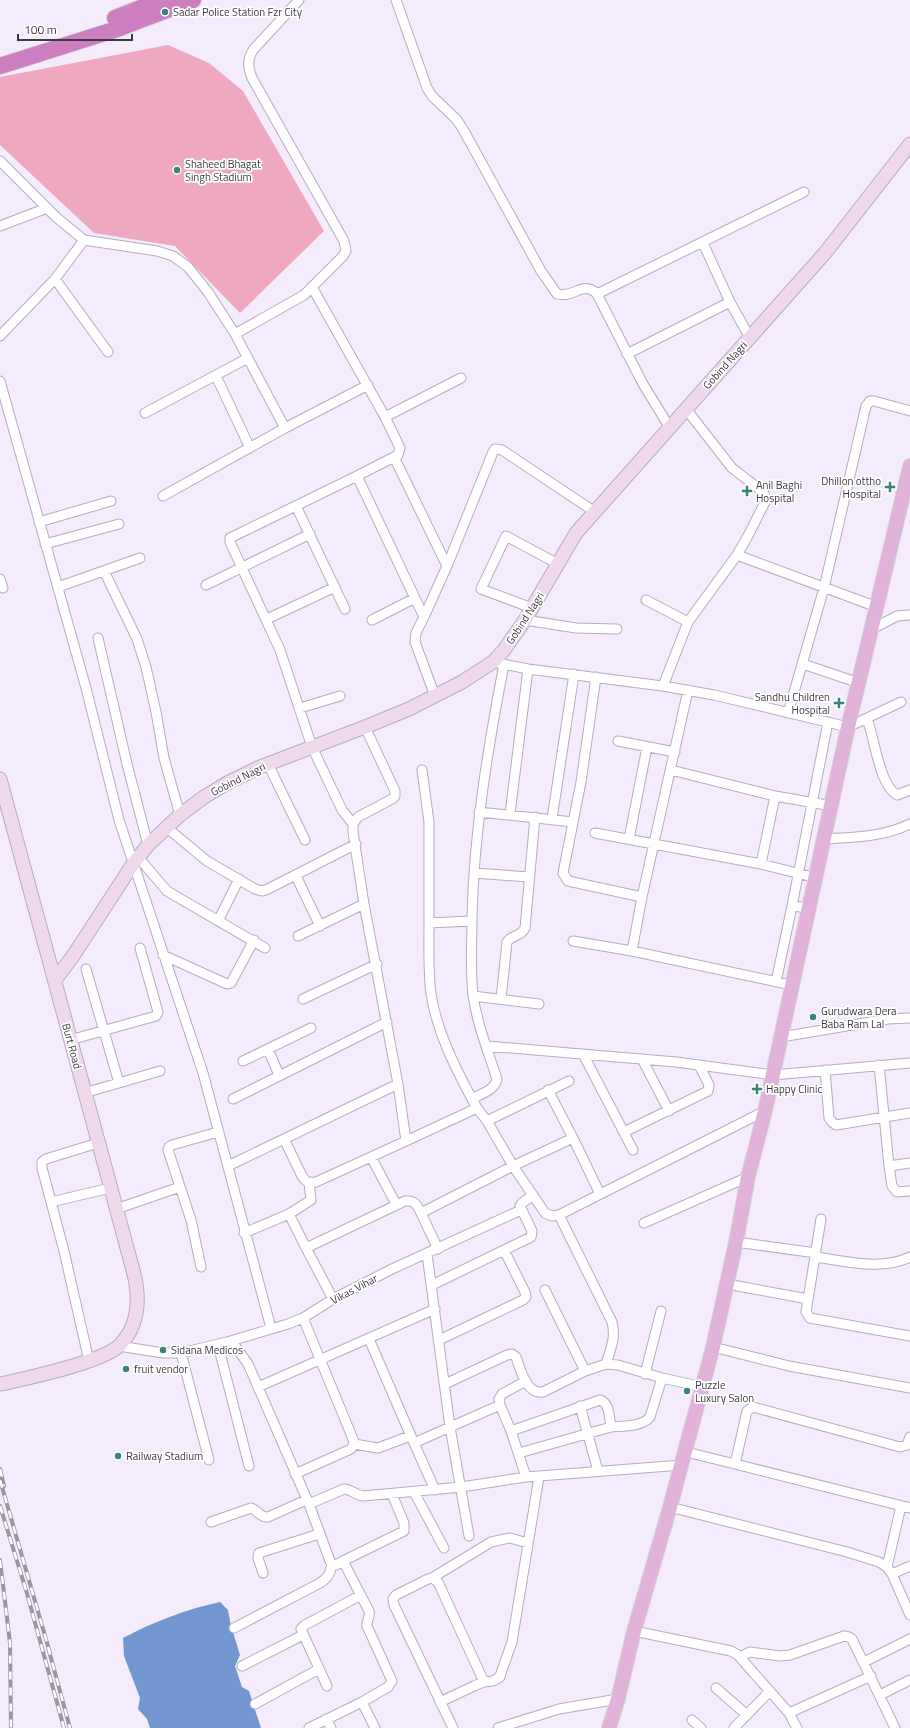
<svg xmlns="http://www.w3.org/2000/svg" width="910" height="1728" font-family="'Titillium Web',sans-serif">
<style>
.garden{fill:#eea8c0}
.water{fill:#7297d0}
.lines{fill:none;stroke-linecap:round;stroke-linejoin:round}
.street-casing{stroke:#b6acc1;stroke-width:11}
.secondary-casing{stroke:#b6acc1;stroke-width:15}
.primary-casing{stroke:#d8d8d9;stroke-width:16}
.highway-casing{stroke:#d8d8d9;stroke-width:18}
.street{stroke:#fff;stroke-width:9}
.secondary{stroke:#f0d8ec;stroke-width:13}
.primary{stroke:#e1b2da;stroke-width:14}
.highway{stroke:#cd7ec1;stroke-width:16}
.rail-casing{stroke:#9b95a2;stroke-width:4}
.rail{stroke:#fff;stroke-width:2.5;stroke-dasharray:8;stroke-linecap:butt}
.poi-dot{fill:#3b8279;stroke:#fff;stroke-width:1.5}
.labels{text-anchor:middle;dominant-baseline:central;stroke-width:3.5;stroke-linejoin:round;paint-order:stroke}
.poi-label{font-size:11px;fill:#3e3a42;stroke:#fff;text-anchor:start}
.street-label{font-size:11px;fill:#3e3a42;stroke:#fff}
</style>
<rect width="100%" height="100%" fill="#f4ebfd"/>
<path class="garden" d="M168,45L209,63L243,91L324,231L240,313L175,246L94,233L0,145V77Z"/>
<path class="water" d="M220,1602L228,1610L231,1626L240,1655L235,1666L242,1687L249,1691L261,1728H150L147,1719L138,1709L140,1698L124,1656L123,1638C153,1622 187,1609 220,1602Z"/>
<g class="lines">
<g class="street-casing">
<path id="street" d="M396,0L427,88L432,96L457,120L464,131L541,271L557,294C575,298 583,280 597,294L643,384L670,428
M0,161L56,217L84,240L55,279L0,336
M0,226L47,208
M84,240L157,251L173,256L188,267L208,292L235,334L285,428L368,385
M703,243L730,302L750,338
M55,279L108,352
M312,287L385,417L400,448L398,455L357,476L424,617L416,633L415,642L435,696
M597,294L804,192
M235,334L304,295L343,256L346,251L344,241L252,78C248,67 247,60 253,50L299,0
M627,354L730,302
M216,376L250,448
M0,381L86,688L119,820L203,1073L271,1328
M145,413L248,358
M385,417L461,378
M394,457L447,566
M163,496L285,428
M296,506L345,609
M39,522L111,501
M45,544L119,524
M737,555L877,607
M104,571L137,639L146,667L156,712L164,758L180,815
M0,579L3,588
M206,585L310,534
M58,587L140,558
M646,600L688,622
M532,608L481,589L506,536L558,564
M424,617L447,566L493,452L495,449L502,450L595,512
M267,619L335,587
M372,620L415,598
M525,620L576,628L617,629
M872,629L897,616L910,615
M98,638L127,764L148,845
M498,663L528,669L663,686L714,695L848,727L901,702
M803,664L859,683
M596,677L581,782L563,873L568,881L642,897
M663,686L688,622L737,555L749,534L765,502V496L763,492L732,468L686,409
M300,708L340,696
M788,713L824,588L866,406L870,401H874L910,411
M867,719C875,739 879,785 897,795L910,790
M618,741L675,752
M268,764L305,840
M422,770L429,822V923
M671,770L775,796L832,806
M479,812L573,822
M510,814L528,669
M552,819L574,674
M353,824L342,810L312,747L280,650L230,542V538L357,476
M166,827L207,861L255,889L262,891L268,889L356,844
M595,833L761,864L817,878
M629,839L647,747
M825,839C855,837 883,837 910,824
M138,857L167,891L265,948
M761,864L775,796
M474,873L529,877
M296,876L320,926
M809,908L792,906L828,722
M218,921L239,879
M298,936L364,904
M573,941L632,951L792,985
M632,951L642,897L688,690
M163,955L227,984L231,983L254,940
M86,969L119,1083
M776,982L792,906
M473,996L539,1004
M303,999L377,964
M501,999L507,942C511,935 521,937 525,928L535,817
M781,1037L888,1019L910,1018
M70,1040L156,1016L158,1012L140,948
M486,1046L676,1062L773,1075L910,1063
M268,1049L279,1075
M583,1054L633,1150
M642,1059L669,1111
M243,1061L311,1028
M879,1065L889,1166L892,1186L897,1192L910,1191
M825,1070L829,1118L832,1122L836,1125L910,1113
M548,1090L573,1138
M84,1093L160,1071
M233,1099L387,1022
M472,1099C454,1065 437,1032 431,994C428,971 429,946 429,923L472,921
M477,1108L472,1099C481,1094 495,1090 497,1079C488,1051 477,1024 473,995C470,969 472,943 472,916C474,831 488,748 504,664
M487,1121L569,1081
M624,1132L708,1091L709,1085L699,1065
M284,1139L302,1176C306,1182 308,1183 316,1182L406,1141L398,1084L364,904L353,832V824L358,817L392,799L395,796V791L365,727
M406,1141L477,1108L487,1121L513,1166L545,1213L552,1216L559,1215L612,1322C616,1337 611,1348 606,1364
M371,1157L396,1204
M228,1166L398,1084
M889,1166L910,1163
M51,1202L110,1188
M116,1209L180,1187
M289,1214L311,1200L309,1183
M559,1215L765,1111
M821,1219L806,1312L810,1318L910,1336
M644,1223L748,1177
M244,1233L289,1214L306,1248
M736,1242L816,1253
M438,1249L421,1213L513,1166L573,1138L600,1194
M427,1254L450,1427L469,1536
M815,1257C846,1261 881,1271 910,1257
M201,1267L191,1220L168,1150L169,1147L172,1145L218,1132
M727,1284L808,1299
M432,1285L531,1237L532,1231L520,1206L522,1203L533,1195
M545,1290L585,1371
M333,1299L306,1248L405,1201C415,1200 417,1205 421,1213
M369,1339L414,1443L500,1405L511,1431
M439,1340L523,1300L526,1297L525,1292L504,1250
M227,1342L236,1347L248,1364L309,1504L330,1561L332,1564L336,1565L343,1561L369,1611C371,1617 366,1620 367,1626L392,1681L388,1687L362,1702L375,1728
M218,1345L249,1466
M119,1346L163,1353H181L227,1342L288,1324L303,1318L333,1299L392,1269L521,1210
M713,1347L789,1366L910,1388
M181,1353L209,1460
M89,1361L64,1251L42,1168V1162L46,1159L98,1143
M645,1374L661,1311
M445,1384L507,1355L512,1354L516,1357C521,1371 526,1394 543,1392L585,1371L606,1364L618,1365L662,1378L703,1387
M258,1387L435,1309
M500,1405L499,1399L502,1394L526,1381
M580,1406L598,1471
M611,1427C623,1426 642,1427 650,1417L662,1378
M414,1443L435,1490
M354,1444L378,1448L410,1436
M686,1452L735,1464L747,1411L753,1407L900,1447L907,1445L910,1437
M519,1453L611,1427C609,1417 610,1403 600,1400L511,1431L526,1477
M735,1464L910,1508
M295,1474L351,1449L354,1444L353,1439L303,1318
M414,1492L444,1548
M309,1504L344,1489C351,1489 355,1495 363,1496L461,1487L526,1477L682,1465
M670,1507L847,1552L879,1562L887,1567L892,1574L910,1615
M211,1522L251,1508C258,1510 260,1518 268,1517L306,1500
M343,1561L404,1531V1523L392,1494
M887,1567L901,1506
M263,1573L258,1558L259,1553L319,1534
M892,1574L910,1566
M432,1578L491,1542L510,1538L528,1543
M234,1628L320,1583C328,1578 330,1574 332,1564
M634,1631L731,1651L738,1655L789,1713L871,1676
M740,1657L750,1652L780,1656L790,1655L844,1636L849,1637L852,1639L895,1728
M864,1662L910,1639
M242,1666L303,1635
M327,1686L301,1629L305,1625L361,1595
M716,1688L747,1715
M880,1695L910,1680
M440,1702L474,1686L484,1682L493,1681L500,1677L501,1673L512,1642L539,1477
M255,1704L319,1669
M789,1713L797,1728
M326,1719L331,1728
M692,1720L701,1728
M309,1728L362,1702
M453,1728L394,1605L393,1599L396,1595L428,1579L432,1578L438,1582L484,1682
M498,1728L559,1709L618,1699
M734,1728L770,1691"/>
</g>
<g class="secondary-casing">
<path id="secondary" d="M0,779L133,1270C140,1296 140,1324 120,1345C104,1362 27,1378 1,1384
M55,980L73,956L133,864L148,845L180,815L204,797L229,782L260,767L365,727L409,709L462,682L493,662L504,650L525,620L576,533L825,253L910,144"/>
</g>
<g class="primary-casing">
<path id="primary" d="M609,1728L618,1699L634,1631L670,1507L713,1347L736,1242L748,1177L765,1111L848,727L910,466"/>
</g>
<g class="highway-casing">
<path id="highway" d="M115,18L161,0
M0,66L117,29L193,0"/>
</g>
<use href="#street" class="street"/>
<use href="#secondary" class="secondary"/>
<use href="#primary" class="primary"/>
<use href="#highway" class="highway"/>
<g class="rail-casing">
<path id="rail" d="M0,1469L4,1486
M0,1480L50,1653
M0,1506L26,1590L64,1728
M0,1560L10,1643L11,1728
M48,1647L70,1728"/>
</g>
<use href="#rail" class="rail"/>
</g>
<g class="poi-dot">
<circle cx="165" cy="12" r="4"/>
<circle cx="177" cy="170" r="4"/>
<path d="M888 481h4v4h4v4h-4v4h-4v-4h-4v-4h4z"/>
<path d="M745 485h4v4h4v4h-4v4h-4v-4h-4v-4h4z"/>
<path d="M837 697h4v4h4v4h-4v4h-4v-4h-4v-4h4z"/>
<circle cx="813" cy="1017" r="4"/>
<path d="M755 1083h4v4h4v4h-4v4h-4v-4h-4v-4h4z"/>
<circle cx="163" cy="1350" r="4"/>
<circle cx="126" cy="1369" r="4"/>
<circle cx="687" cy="1391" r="4"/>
<circle cx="118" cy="1456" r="4"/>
</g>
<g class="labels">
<g class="poi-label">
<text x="173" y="12">Sadar Police Station Fzr City</text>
<text x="185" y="164">Shaheed Bhagat<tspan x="185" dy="13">Singh Stadium</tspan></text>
<text x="881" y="481" text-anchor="end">Dhillon ottho<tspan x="881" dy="13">Hospital</tspan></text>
<text x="756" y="485">Anil Baghi<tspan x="756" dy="13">Hospital</tspan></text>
<text x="830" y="697" text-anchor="end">Sandhu Children<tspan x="830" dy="13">Hospital</tspan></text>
<text x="821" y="1011">Gurudwara Dera<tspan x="821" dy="13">Baba Ram Lal</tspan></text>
<text x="766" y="1089">Happy Clinic</text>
<text x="171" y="1350">Sidana Medicos</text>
<text x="134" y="1369">fruit vendor</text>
<text x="695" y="1385">Puzzle<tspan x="695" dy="13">Luxury Salon</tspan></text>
<text x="126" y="1456">Railway Stadium</text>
</g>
<g class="street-label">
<text transform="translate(725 365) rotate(-48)">Gobind Nagri</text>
<text transform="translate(525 618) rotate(-57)">Gobind Nagri</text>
<text transform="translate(238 779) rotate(-27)">Gobind Nagri</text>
<text transform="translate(72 1046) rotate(75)">Burt Road</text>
<text transform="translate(354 1289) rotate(-28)">Vikas Vihar</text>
</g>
</g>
<path d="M18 34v6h114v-6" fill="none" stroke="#3e3a42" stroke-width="2"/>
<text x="24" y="34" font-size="12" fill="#3e3a42" stroke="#ffffff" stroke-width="3" paint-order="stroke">100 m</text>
</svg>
